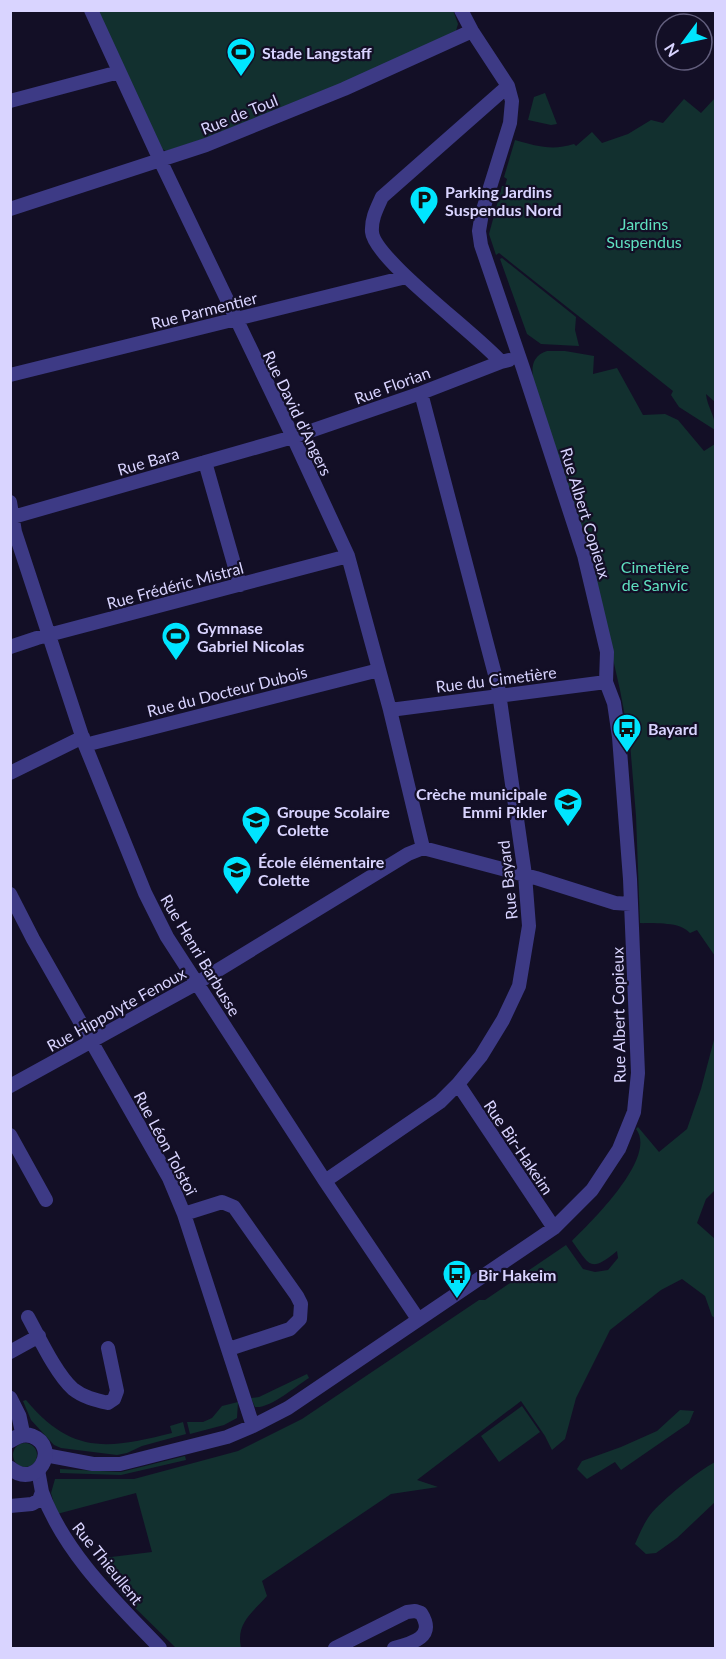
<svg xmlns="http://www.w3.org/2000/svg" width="726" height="1659" font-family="Lato,sans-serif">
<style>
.green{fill:#12302f}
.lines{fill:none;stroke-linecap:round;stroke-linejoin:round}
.minor{stroke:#3d3a85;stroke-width:14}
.tertiary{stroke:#3d3a85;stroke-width:15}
.labels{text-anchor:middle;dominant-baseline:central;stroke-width:4.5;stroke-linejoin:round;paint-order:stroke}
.poi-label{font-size:16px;font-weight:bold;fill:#d9d4ff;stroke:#130f26;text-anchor:start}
.street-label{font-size:16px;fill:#d9d4ff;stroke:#130f26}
.park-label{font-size:16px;fill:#5fe0c0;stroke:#130f26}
</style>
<rect width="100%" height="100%" fill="#130f26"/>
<path class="green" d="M453,10L458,24L456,31C361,74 266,121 166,151L160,148L98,11Z
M545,93L557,124L551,125L528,120L534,97Z
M715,98V402L706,394C707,407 716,416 715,430L679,407L671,395L673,391L499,253L496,255L489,234L502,186H505L507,179L504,177L515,140C536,146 552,151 574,144L576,146L592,132L602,143L628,134L651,120L663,123L684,99L701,113Z
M502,258L576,317L575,330L579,346L541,344L527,334L500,259Z
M547,351H565L594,356L593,374L617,368L643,415L665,414L678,420L704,451L715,444V956L697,930L690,933C679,921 657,924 640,923L636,816L630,743L620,690L590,557L534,384C531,369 531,356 547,351Z
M715,1036V1190L706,1199L697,1223L715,1239V1318L712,1316L705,1296L682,1279L661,1290L610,1330L576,1398L565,1439L552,1450L545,1436L521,1401L417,1480L438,1487L391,1494L262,1581L267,1596C251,1614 236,1623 241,1648H176L124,1597L95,1559L152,1552L136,1493L57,1514L51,1493L55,1479H134L238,1451L302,1419L479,1300H485L566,1245L583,1269L595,1272L608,1270L618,1258L617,1251C590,1273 590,1266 572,1241C591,1222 658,1157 636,1129L638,1127L659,1152L687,1129L701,1089Z
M307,1374L309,1378C296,1386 270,1409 255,1407L251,1398L259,1397Z
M26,1400C72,1455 108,1449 172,1433L170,1426L183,1422L186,1434L142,1446L127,1453L117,1455L61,1448L54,1445L31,1420L23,1401Z
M238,1402L237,1418L224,1425L190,1434L187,1422H203L212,1418L222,1406Z
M522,1406L540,1432L499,1462L481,1436Z
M680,1410L694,1411L689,1423L621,1470L615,1462L587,1479L577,1469L582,1461L621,1447L657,1431Z
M13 1455a12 12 0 1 1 24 0a12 12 0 1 1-24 0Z
M185,1456L186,1460L121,1475L60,1473V1469L121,1472Z
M715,1462V1502L677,1538L656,1553L646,1554L635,1544C639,1535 644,1523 650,1515C662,1500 698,1471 715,1462Z"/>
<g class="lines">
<path class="minor" d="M91,10L160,160L293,437L348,556L390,710L423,848
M508,86L382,197C377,208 371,219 372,232C374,259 478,335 501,362L509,360
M10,101L119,72
M10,209L206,145L344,89L472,31
M10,375L406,277
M205,462L240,585
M10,502L15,532L85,745L145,893L167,937L325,1181L418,1319
M13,517L293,437L421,393L501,362
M10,647L37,638L348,556
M390,710L606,682
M85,745L379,670
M10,773L83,737
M423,848L536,878L615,903L631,904
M10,894L33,939L169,1178L184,1214L253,1426
M458,1084L554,1228
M10,1086L197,983L408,854L423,848
M10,1135L46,1200
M325,1181L440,1102L458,1084L481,1056L503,1020L519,986L529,926L525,875L498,686L421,393
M184,1214L222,1202L234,1207L297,1296L301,1304L300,1319L290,1329L229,1349
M28,1317C39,1337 56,1374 73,1389C83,1397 95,1400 108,1403L114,1399L117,1391L108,1348
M10,1352L39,1336
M45,1455L93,1464H120L227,1437L253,1426L288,1408L554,1228L592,1190L619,1149L634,1112L638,1073L630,879L619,737L614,703L606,682L607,652L584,555L523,368L481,245L479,231L482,213L510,123L512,101L508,86L472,31L461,10
M42,1492C65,1554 116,1602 160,1648
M10,1506L32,1504L39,1500L42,1492L38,1470
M335,1648L407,1612L415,1611L421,1613C436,1637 413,1643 394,1648"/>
<path class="tertiary" d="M10,1398L19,1416L23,1435
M10,1441C17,1436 24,1433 32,1436C61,1447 37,1491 10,1468"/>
</g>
<defs>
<g id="stadium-pin" transform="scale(1.5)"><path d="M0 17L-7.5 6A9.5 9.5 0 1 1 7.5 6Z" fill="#00e5ff" stroke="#130f26"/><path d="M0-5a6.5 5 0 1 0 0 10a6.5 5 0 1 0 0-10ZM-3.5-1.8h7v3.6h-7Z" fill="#111"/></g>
<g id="parking-pin" transform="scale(1.5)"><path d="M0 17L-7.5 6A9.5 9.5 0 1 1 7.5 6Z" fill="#00e5ff" stroke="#130f26"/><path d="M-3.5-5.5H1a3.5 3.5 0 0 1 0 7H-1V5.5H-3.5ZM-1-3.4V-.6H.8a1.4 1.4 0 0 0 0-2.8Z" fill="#111"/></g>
<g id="bus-pin" transform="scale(1.5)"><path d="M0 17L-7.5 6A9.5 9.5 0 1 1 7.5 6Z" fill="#00e5ff" stroke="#130f26"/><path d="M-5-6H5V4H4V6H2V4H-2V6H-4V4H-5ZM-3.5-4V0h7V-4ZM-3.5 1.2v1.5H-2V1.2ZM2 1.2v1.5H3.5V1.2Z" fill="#111"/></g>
<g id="school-pin" transform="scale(1.5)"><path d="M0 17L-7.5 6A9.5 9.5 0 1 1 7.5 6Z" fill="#00e5ff" stroke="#130f26"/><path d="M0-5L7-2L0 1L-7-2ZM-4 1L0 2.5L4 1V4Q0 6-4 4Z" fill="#111"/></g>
</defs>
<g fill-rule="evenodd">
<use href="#stadium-pin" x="241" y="52"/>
<use href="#parking-pin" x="424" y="200"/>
<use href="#stadium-pin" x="176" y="636"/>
<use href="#bus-pin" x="627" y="728"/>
<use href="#school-pin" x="568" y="802"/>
<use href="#school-pin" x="256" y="820"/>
<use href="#school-pin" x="237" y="870"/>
<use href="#bus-pin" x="457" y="1274"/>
</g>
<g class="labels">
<g class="poi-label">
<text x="262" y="52">Stade Langstaff</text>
<text x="445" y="191">Parking Jardins<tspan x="445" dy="18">Suspendus Nord</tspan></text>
<text x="197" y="627">Gymnase<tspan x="197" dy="18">Gabriel Nicolas</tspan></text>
<text x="648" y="728">Bayard</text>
<text x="547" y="793" text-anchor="end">Crèche municipale<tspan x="547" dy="18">Emmi Pikler</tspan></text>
<text x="277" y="811">Groupe Scolaire<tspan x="277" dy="18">Colette</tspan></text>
<text x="258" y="861">École élémentaire<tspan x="258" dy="18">Colette</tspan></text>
<text x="478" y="1274">Bir Hakeim</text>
</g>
<g class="street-label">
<text transform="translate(239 114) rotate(-22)">Rue de Toul</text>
<text transform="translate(204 310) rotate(-14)">Rue Parmentier</text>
<text transform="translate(392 385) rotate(-20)">Rue Florian</text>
<text transform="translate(298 413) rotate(64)">Rue David d'Angers</text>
<text transform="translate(148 461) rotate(-16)">Rue Bara</text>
<text transform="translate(586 513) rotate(73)">Rue Albert Copieux</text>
<text transform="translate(175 585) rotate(-15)">Rue Frédéric Mistral</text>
<text transform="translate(496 679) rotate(-7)">Rue du Cimetière</text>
<text transform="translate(227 691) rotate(-14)">Rue du Docteur Dubois</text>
<text transform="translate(507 880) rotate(-96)">Rue Bayard</text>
<text transform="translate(201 955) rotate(59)">Rue Henri Barbusse</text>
<text transform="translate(116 1009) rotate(-29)">Rue Hippolyte Fenoux</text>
<text transform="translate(618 1015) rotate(-91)">Rue Albert Copieux</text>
<text transform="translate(166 1143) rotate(62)">Rue Léon Tolstoï</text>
<text transform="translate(519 1147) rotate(56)">Rue Bir-Hakeim</text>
<text transform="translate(108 1563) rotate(51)">Rue Thieullent</text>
</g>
<g class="park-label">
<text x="644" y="223">Jardins<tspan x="644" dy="18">Suspendus</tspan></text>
<text x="655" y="566">Cimetière<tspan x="655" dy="18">de Sanvic</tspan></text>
</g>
</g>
<rect width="726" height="1659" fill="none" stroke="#d9d4ff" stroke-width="24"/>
<g transform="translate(684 42) rotate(237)"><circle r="28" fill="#130f26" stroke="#625e7d" stroke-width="1.5"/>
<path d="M0-4.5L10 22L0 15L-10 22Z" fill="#00e5ff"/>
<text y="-9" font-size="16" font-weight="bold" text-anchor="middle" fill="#d9d4ff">N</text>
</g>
</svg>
